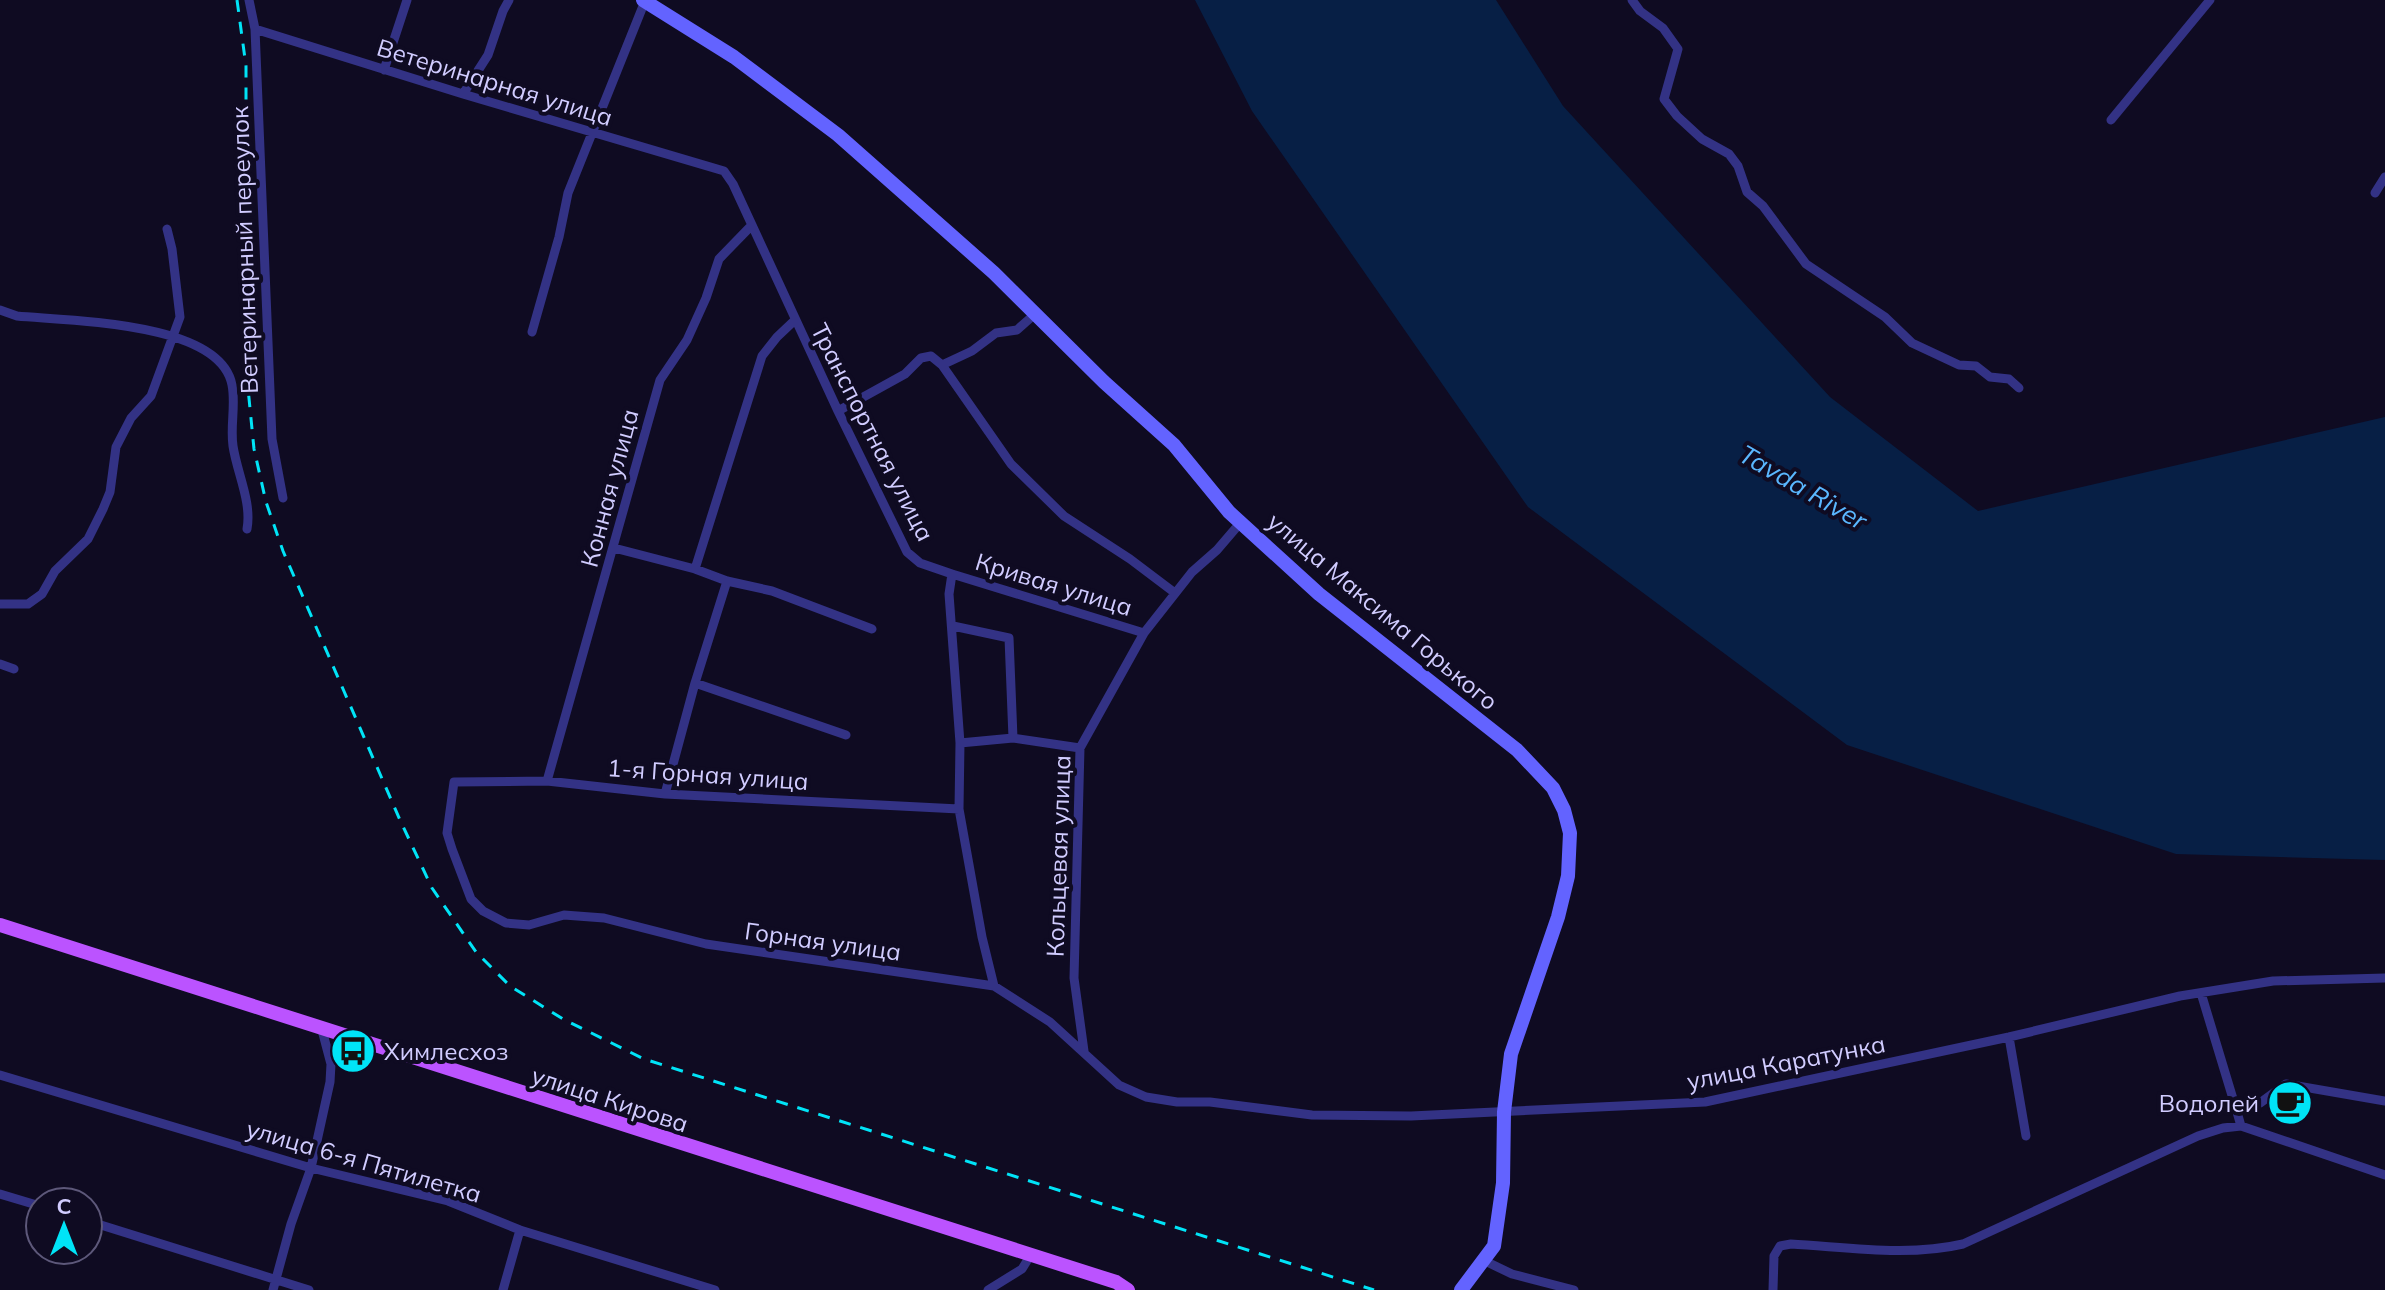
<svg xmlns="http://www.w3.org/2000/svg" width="2385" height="1290" font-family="Mulish,sans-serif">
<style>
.water{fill:#071f45}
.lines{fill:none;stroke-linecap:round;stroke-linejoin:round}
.street{stroke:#333285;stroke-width:9}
.secondary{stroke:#6363ff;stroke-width:14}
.primary{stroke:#bb53ff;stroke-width:14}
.rail{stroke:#00e4f7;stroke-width:3;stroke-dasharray:12 10;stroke-linecap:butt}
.labels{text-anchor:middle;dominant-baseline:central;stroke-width:8;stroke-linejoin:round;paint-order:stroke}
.street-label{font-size:24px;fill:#d1ccff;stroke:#0f0b22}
.poi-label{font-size:24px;fill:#d1ccff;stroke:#0f0b22;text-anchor:start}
.water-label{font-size:26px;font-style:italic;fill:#5ab7ff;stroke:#0f0b22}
</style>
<rect width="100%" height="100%" fill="#0f0b22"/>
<path class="water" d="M1195,0H1496L1563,106L1830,397L1978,511L2385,417V860L2176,854L1847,745L1528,507L1252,111Z"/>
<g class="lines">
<path class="street" d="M249,0L255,29L272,439L283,498
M1632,0L1640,11L1663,28L1678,49L1664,99L1677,116L1702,139L1729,154L1738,166L1747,192L1763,206L1806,264L1885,317L1912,343L1959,365L1976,366L1990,377L2009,379L2019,388
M255,29L463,94L724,171L733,184L838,411L907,552L920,563L952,574L949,594L960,743L959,809L982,937L994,986
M384,70L407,0
M463,94L488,55L503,11L509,0
M2111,120L2210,0
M2375,193L2385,177
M0,310L17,316C68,321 220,321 232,385C236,405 230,426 233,446C237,473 252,502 247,529
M532,332L559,237L568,193L645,1
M942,365L1011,464L1064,516L1130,559L1175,593
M838,411L905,374L921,358L931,356L942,365L972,351L996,333L1017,330L1035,314
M614,548L695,569L727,581L772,591L872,629
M695,569L762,356L777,337L795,320
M952,574L1144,633
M0,604H28L42,594L55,571L88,539L103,509L110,492L116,447L131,418L151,396L180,317L172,249L167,229
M953,626L1009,638L1013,738
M0,664L14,669
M695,683L846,735
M960,743L1013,738L1080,748
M547,781L660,380L687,340L706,298L719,259L751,226
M665,794L695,683L727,581
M959,809L665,794L547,781L454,782L447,833L452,849L471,899L483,911L506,923L529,925L564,915L604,918L706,944L994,986L1050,1022L1119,1085L1146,1097L1177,1102H1210L1312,1115L1411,1116L1705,1102L2009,1037L2180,996L2273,981L2385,978
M2201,993L2237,1112
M2009,1037L2026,1136
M1084,1051L1074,978L1080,748L1144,633L1192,572L1217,550L1241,522
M0,1075L311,1168L448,1201L520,1230L715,1290
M2241,1126L2385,1175
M0,1194L40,1206
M88,1221L309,1290
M1485,1261L1512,1274L1574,1290
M273,1290L291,1224L311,1168L330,1082L331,1064L322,1030
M503,1290L520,1230
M988,1290L1022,1269L1030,1256
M1773,1290L1774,1256L1780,1246L1791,1244C1846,1247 1908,1257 1963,1244L2198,1136L2223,1128L2241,1126L2237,1112L2260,1103L2286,1084L2385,1101"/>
<path class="secondary" d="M643,0L734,57L838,135L994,273L1104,382L1174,445L1229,512L1319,594L1517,750L1553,788L1564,810L1570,833L1568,876L1558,917L1511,1054L1504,1112L1503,1183L1494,1246L1461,1290"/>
<path class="primary" d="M0,925L1116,1282L1128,1290"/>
<path class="rail" d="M237,0L246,66V368L254,449L266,502L283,551L400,820L432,888L476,952L510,986L563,1019L644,1059L1374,1290"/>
</g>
<defs>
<g id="bus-disc" transform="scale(2.3)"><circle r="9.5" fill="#00e4f7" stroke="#0f0b22"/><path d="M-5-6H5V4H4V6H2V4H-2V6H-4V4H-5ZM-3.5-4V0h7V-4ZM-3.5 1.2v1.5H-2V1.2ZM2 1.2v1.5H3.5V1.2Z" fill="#111"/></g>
<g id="cafe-disc" transform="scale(2.3)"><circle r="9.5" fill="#00e4f7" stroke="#0f0b22"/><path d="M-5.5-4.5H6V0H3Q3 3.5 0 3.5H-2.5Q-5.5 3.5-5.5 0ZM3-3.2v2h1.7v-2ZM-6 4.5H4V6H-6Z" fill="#111"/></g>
</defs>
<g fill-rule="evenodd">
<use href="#bus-disc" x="353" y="1051"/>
<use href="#cafe-disc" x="2290" y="1103"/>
</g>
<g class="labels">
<g class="street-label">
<text transform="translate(495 82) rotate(17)">Ветеринарная улица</text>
<text transform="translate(244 250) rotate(-92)">Ветеринарный переулок</text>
<text transform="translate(873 432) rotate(63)">Транспортная улица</text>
<text transform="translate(609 488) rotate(-75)">Конная улица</text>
<text transform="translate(1054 584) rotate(17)">Кривая улица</text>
<text transform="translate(1383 611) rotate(40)">улица Максима Горького</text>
<text transform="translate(708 774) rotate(4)">1-я Горная улица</text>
<text transform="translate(1058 856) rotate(-88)">Кольцевая улица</text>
<text transform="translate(823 941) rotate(8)">Горная улица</text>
<text transform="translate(1786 1062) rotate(-11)">улица Каратунка</text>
<text transform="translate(610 1099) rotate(18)">улица Кирова</text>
<text transform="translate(364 1161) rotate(16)">улица 6-я Пятилетка</text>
</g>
<g class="poi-label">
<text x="384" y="1051">Химлесхоз</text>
<text x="2259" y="1103" text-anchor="end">Водолей</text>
</g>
<g class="water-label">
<text transform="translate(1803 487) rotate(30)">Tavda River</text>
</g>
</g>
<g transform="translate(64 1226)"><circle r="38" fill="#0f0b22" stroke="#5d587a" stroke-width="2"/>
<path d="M0-6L14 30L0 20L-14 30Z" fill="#00e4f7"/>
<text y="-12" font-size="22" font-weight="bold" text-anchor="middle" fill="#d1ccff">С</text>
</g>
</svg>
